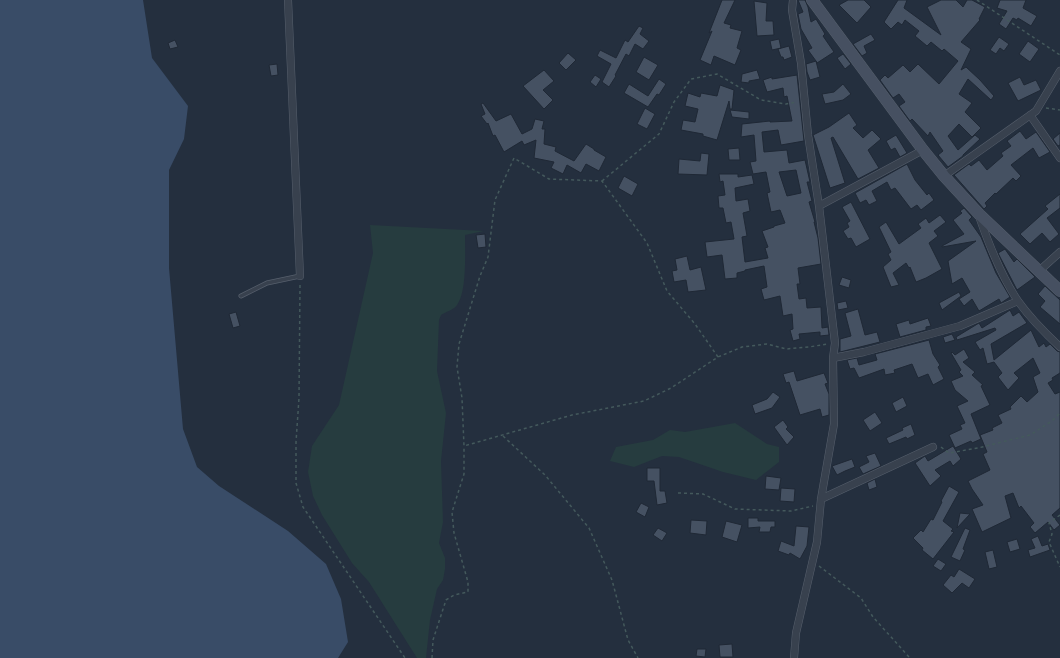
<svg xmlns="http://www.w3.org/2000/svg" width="1060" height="658" font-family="'PT Sans Narrow',sans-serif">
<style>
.green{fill:#263c3f}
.water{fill:#394c67}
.building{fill:#455162;stroke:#1f2835;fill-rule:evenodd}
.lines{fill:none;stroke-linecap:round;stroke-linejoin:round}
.lane-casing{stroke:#565f6c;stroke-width:5}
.street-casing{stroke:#565f6c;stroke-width:8}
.secondary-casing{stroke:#565f6c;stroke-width:12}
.path{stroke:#44595c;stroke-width:1.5;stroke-dasharray:3 3;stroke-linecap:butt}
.lane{stroke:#38414e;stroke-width:3.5}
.street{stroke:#38414e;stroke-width:7}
.secondary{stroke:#465061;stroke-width:11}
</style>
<rect width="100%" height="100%" fill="#242f3e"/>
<path class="green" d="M370,225L484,231L465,235C465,252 467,292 457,305C454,310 445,312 441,315L439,320L437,371L446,413L441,461L443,522L439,543L445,558V569L443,580L437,589L430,620L426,658H417L369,582L352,563L322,515L313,496L308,472L312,446L339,405L373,253Z
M735,423L767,444L779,447V462L756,480L723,472L679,457L662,456L634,467L610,461L616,447L653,440L670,430L685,432Z"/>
<path class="water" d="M0,0H143L152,58L188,106L184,139L169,170V268L183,429L197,467L219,486L288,531L326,564L341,599L348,642L338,658H0Z"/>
<path class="building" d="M722,0H735L724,23L731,25L730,28L742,31L737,48L741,50L735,65L714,56L711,65L700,60L712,31L709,33Z
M798,0H805L808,7L811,22L816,19L825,34L823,36L834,52L817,63L816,61L820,77L810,80L807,72L806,64L816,61L808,50L812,48L801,29L798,14L803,12Z
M848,0H864L871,7L857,23L839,5Z
M898,0H907L904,8L941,35L927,7L941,0H956L963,7L967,0H972L985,7L979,19L980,20L961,42L971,49L961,70L966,67L980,80L994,96L991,100L968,79L959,94L972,103L965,112L981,128L972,137L959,124L948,136L958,150L975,135L980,139L963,155V156L948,167L938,155L943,151L930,132L928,136L912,119L910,121L899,106L905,102L899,94L893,98L880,80L885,75L888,78L903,65L910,72L918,64L939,84L958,61L944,49L942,51L931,42L927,46L915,36L919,31L905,20L902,25L898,22L891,29L884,22Z
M1000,0H1026L1023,8L1037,16L1031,26L1018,18L1017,20L1013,18L1006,29L999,24L1007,11L997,8Z
M754,1L767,3L766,21H773L774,35L757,36Z
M639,26L643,28L640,34L649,41L643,49L635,44L629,56L626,54L615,75L616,76L609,87L602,82L611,64L597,56L600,50L616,58L625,40L628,42Z
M871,34L875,40L864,46L867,53L862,56L853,44Z
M999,37L1009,44L1004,51L1000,48L996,54L990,50Z
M779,39L781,48L772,50L770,41Z
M175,40L178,47L170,49L168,43Z
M1028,41L1039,49L1030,62L1019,54Z
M789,46L792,57L784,60L783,57H781L778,49Z
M568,53L576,60L566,70L559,63Z
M843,54L851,64L845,69L837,58Z
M644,57L658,65L649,80L636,72Z
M277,64L278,75L271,76L269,65Z
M544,70L554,81L543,90L553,100L544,109L523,86Z
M757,70L760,79L749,81V83L741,82L742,74Z
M595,75L601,79L596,87L590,82Z
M797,75L804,141L781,145L778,130L762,132L764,152L787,150L789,163L805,160L810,182H807L812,201L809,202L815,222H814L818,238L821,264L798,268L800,284H797L799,299L806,298L807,308L821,307L822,328L828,327L829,335L820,336V332L799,334L800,339L793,341L790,330L793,329L792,314L783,316L780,296L764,300L761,289L767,287L764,266L745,270V271L737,273V278L725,279L722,255L707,257L705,242L734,239L731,222L726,223L723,208H719L718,196L725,195L723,181L720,182L719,174H738V177L752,175L754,184L735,188L736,201L748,199L750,211L743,213L747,236L742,237L745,262L768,258L765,248L768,247L762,231L774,227V226L785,223L780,210L771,212L767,193L770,192L766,172L753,174L750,162L756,161L754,135L741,137L742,124L770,121V122L792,121L787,96L784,97L783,88L767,92L763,80L772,77V79ZM796,170L801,193L787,196L779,172Z
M1020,77L1024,85L1036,80L1041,90L1018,101L1008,83Z
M659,79L666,84L659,95L657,94L648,107L624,93L629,84L648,96Z
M843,84L851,94L843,100L825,104L822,94L834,92Z
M720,85L734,90L732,109H730L729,101L717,140L703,136V134L681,130L683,120L695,122L698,109L685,106L688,93L700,97L701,93L717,96Z
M483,103L496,121L511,114L522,134L532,129L535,119L544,121L542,129H545L544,144L556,147L555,151L574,161L586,144L594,149V150L606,157L599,171L586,164L581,173L567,165L563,174L551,168L554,162L534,158L536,140L524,145L522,141L504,152L495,135L493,136L488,123L487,124L481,116L485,114L481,104Z
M645,108L655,114L647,129L637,124Z
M730,110L749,112V119L732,117Z
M849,113L857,125L853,128L863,138L872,130L881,139L868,150L879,168L858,179L833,137L831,138L845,183L830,188L813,135L829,127Z
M1020,131L1026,139L1036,132L1050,152L1039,158L1033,148L1011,165L1021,176L1016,181L1013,178L996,194L995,193L985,203L987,206L984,209L954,175L969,164L971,166L979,160L987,170L1003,156L1001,153L1011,146L1007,141Z
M1060,133V145L1058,146L1053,139Z
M896,135L907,153L900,157L895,148L891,150L886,141Z
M739,148L740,160H729L728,149Z
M701,153L709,154L707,175L678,174L679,159L700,161Z
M907,164L915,180L927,195L929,193L934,200L921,210L917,205L911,209L895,188L891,190L887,182L872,191L877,201L869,205L866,200L860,203L855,193Z
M624,176L638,184L632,196L618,188Z
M1060,194V208L1047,218L1059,234L1050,242L1042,233L1030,244L1020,234L1048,209L1045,206Z
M851,202L870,239L856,247L851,238L848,239L843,231L849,227L847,223L850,221L842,207Z
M964,208L972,217L969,220L981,237L996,273L1010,297L1001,303L999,299L979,311L972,299L964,306L959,299L970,292L962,278L952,284L948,261L976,241L942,247V246L964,234L953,220L962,213L960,211Z
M940,215L946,222L934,231L938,236L929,243L942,269L926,278L916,282L910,267L909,268L906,263L893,273L899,285L891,287L883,267L891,260L888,254L891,252L879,227L886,222L899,244L921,228L918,224L926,218L929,223Z
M485,234L486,247L478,248L476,235Z
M1005,249L1014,262L1017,259L1035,277L1017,290L998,253Z
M687,256L690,270L701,267L706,290L688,292L686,280L674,282L672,271L677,270L675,259Z
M842,277L851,280L849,288L839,285Z
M1045,286L1060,300V324L1040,307L1045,301L1038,294Z
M959,292L961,296L942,310L939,303Z
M846,301L848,308L838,310L837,303Z
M858,309L865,335L877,332L880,342L840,352V339L851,336L845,313Z
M1010,310L1013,316L1019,312L1027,323L991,344L994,360L1031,330L1039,347L1044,343L1046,347L1050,344L1057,351L1060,352V373L1052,378L1053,380L1048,383L1055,394L1060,392V508L1052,515L1060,525L1054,530L1048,522L1035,533L1030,527L1034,523L1021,506L1019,508L1013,493L1005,496L1011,518L982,532L972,509L983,505L972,489L968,481L990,470L983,454L987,452L980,435L993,430L992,428L1002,423L998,415L1011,409L1010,407L1021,396L1027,402L1038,392L1033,377L1040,373L1033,358L1014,373L1019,378L1008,390L998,377L1002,373L994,362L987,364L983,348L980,350L975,342L996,330L995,328L957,340L956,337L979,323L982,328Z
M236,312L240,326L233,328L229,314Z
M928,318L931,326L926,327V330L900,337L896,324L909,320L910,324Z
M952,334L955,340L945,343L943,337Z
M929,340L933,354L940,365L938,367L944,379L933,385L928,374L918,378L912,364L894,370L895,373L885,375L884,369L859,378L854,368L850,369L847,360L857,358L859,365L877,360L875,354Z
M964,349L969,358L963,362L975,372L972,375L983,385L981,386L990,405L971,414L981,439L972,443L971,441L955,448L949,435L962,429L960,425L965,423L957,406L968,401L955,390L951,381L963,376L959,372L961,370L951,353L952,352L955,355Z
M794,371L797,381L824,373L828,383L825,384L829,394V415L822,417L820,409L800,415L789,382L786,383L783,374Z
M773,392L780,397L772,408L755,414L752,405L767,399Z
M903,397L907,406L896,412L892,403Z
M875,412L882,423L870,431L863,420Z
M783,420L788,427L786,429L794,437L787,445L774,427Z
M911,424L915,435L907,439L906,437L889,444L886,438L903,430L902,428Z
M953,446L961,459L953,466L950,461L935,470L941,476L930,486L915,463L925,456L928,461Z
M875,453L881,466L863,474L859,467L869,462L866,456Z
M852,459L855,467L845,471L837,475L832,466Z
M647,468H660V491H665L667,503L657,505L654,481H647Z
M766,476L781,478L779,490L765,489Z
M875,479L877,487L869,490L867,483Z
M949,486L959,492L943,521L953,529L951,531L954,532L933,559L922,550L923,548L913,538L921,530L923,532L931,519L933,520L942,502L941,501Z
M781,488L795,489L794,502L780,501Z
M641,503L649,507L645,517L636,512Z
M960,513L970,514L957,528Z
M748,518H758V521H775V527H771L770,532H759L760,527L748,528Z
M691,520L707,521L706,535L690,533Z
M726,521L742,525L737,542L722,537Z
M796,526L809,527L807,546L800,559L790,553L789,555L778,551L781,541L794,546Z
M658,528L667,533L662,541L653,535Z
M965,528L970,530L963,549L965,550L960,561L951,557Z
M1038,536L1042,546L1048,544L1050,550L1030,557L1028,550L1035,548L1031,539Z
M1017,539L1020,549L1010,552L1007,542Z
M993,550L997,567L989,569L985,552Z
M938,559L946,564L941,571L933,566Z
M959,569L975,579L969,588L962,583L952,593L943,585L951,575L954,577Z
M732,644L733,657H720L719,645Z
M697,649H706L705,657L696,656Z"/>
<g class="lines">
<g class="lane-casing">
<path id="lane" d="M241,296L267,283L300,276"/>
</g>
<g class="street-casing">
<path id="street" d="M288,0L300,276
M793,0L792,10L801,63L808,135L819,206L923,150
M1030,115L1060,158
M944,176L1036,111L1060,71
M979,216C989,245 1001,276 1018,301C1030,318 1045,333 1060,347
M1039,271L1060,252
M833,358L864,352L960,326L1018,301
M821,499L933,447
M794,658L796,633L817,542L821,499L834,424L833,358L835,343L819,206"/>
</g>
<g class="secondary-casing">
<path id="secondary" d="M812,0L923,150L944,176L979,214L1060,291"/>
</g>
<path class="path" d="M977,0L1060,55
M1046,108L1060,110
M602,181L659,134L674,102L691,79L717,74L761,100L786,104L797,102
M300,285L299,398L296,442V483L303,507L405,658
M718,357L695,324L667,291L647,243L602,181L549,179L514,158L495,200L488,257L480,276L459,344L457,367L462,398L464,446L572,415L644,401L671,388L718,357L742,347L767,344L786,349L809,347L827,344
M503,436L545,475L589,528L612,580L628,640L638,658
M941,447L949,453L978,448L1030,435L1052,421L1060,413
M678,493L703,494L735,509L791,511L813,506
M1060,515L1049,523L1052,534L1049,542L1060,567
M819,566L861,598L873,617L910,658
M432,658L433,640L446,600L454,595L468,592V582L454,533L452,512L464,474V446"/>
<use href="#lane" class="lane"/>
<use href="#street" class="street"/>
<use href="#secondary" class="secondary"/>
</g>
</svg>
